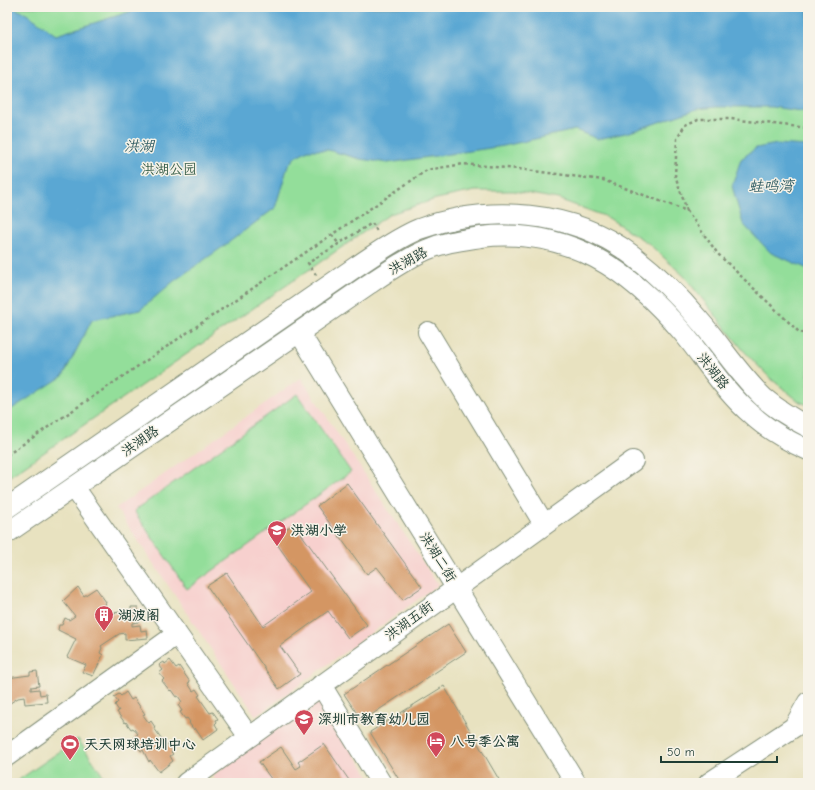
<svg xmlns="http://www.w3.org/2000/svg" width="815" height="790" font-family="'Comic Neue','LXGW WenKai TC',sans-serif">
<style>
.built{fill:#f7d0ce}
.green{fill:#93de9a;stroke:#598e67}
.water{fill:#5aa7d3;stroke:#3c7284}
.building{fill:#d49663}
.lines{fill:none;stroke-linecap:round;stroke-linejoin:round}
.minor-casing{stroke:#84907a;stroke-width:22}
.path{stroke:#84907a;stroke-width:2.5;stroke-dasharray:3 3;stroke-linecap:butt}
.minor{stroke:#fff;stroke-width:20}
.labels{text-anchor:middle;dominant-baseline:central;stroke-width:3;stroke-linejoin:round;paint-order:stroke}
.park-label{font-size:14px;fill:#365d48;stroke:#f7f3e8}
.street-label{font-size:14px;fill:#1f3d34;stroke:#f7f3e8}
.poi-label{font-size:14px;font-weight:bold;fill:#1f3d34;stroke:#f7f3e8;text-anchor:start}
.water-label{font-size:15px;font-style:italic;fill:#315d64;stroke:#f7f3e8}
</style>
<rect width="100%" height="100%" fill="#f7f3e8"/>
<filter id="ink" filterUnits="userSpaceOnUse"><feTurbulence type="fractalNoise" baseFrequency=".025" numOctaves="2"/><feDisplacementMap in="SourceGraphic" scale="8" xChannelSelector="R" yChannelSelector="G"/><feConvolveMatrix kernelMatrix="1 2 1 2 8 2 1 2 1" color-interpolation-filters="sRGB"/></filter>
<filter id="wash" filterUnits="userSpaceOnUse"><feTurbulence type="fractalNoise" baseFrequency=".012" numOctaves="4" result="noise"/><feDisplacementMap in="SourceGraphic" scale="16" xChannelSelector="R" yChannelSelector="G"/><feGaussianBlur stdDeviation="0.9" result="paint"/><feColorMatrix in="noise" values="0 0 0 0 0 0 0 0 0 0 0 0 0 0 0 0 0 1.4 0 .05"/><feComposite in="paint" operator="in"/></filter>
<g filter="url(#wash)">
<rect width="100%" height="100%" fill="#e8e2c0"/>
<path class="built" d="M301,378L438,585L256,716L116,508Z
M318,695L373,783H218L212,776Z"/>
<path class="green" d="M7,7H808V405L800,402L770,378L744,351L684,276L648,243L607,217L558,199L514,191H475L436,199L390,214L7,478Z
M297,394L351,472L187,589L134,511Z
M78,739L108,783H14Z"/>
<path class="water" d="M7,7C22,7 44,27 56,35L135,10L137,7H808V112L771,107H716L697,109L630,132L598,139L575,130L504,146L388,163L360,159L328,150H308L295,157L288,166L275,208L224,246L174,281L140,310L92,320L63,376L7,412Z
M777,144L808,146V269L771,253L743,224L732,186L741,159L756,148Z"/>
<g id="blocks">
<path class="building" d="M347,483L422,587L403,600L377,567L367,574L317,506Z
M294,524L367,625L348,638L328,611L280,646L300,674L279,689L207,586L227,573L263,626L311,592L272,537Z
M78,587L84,596L96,588L106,602L102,614L131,611V607H138L139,622L132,623V626L140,625L141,631L147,630L148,638L125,640V633L119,634L101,646L102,648L100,653L103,655L93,676L82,672L86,665L67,657L76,639L58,630L59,625H62L65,618L69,620L75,616L63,601Z
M448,624L466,652L362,721L344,694Z
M170,660L176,668L179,666L190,682L188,683L193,691L196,689L200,695L198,696L210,713L213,712L218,719L216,720L217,722L215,724L218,729L203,740L195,728L194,730L189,723L190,722L187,718L185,719L180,712L182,711L178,705L182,702L178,696L176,697L171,690L170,691L162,681L164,679L159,673L163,670L159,665L164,662L165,664Z
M37,671L39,686L31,687V690L39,689L40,695L46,694L47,702L25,704L24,697L18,698L7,705V678L30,675V672Z
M444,686L501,783H401L370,732Z
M126,692L131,700L134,698L145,714L143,715L149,723L151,721L155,727L154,728L166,745L168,744L173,751L171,752L173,754L170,756L173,761L159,772L150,760L149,762L143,750L141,751L136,744L138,742L134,737L138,734L133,728L131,729L126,722L125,723L117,712L119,711L115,705L118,702L114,697L119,694L121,696Z
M324,744L351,783H281L280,780L274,783L259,762L281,747L296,769L301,766L298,762Z"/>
</g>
</g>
<g filter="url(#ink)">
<use href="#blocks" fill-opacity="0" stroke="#84907a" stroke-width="1"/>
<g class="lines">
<g class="minor-casing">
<path id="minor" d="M299,332L576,783
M428,332L544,524
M74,487L249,737
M7,508L357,266C377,253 397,238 419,229C488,204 573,210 632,255C657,274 679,296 699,320C722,346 740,376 765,399C778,410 793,419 808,427
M7,533L369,284C387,272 406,259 426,250C444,242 462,240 481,237C569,227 630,270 684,334C706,361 725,392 752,415C768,430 788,441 808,450
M321,685L381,783
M7,756L177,634
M186,783L633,461
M709,783L794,727L808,702"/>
</g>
<path class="path" d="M687,211L675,175L677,139L685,125L698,119H731L808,128
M332,235L338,243
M316,275L308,263L372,223L377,231
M7,455L427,170L463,164L518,169L603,180L687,211L718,254L799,332L808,334"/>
<use href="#minor" class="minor"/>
</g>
</g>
<defs>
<g id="school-pin" transform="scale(1)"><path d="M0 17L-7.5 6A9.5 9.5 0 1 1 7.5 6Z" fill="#d1495b" stroke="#f7f3e8"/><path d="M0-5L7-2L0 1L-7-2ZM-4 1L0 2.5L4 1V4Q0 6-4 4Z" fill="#fff"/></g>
<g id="building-pin" transform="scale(1)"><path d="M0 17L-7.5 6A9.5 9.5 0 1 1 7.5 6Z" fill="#d1495b" stroke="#f7f3e8"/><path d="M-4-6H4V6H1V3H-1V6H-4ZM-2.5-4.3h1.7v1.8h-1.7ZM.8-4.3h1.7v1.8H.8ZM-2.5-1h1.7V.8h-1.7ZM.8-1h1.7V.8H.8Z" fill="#fff"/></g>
<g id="hotel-pin" transform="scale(1)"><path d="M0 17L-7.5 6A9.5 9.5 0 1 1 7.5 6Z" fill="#d1495b" stroke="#f7f3e8"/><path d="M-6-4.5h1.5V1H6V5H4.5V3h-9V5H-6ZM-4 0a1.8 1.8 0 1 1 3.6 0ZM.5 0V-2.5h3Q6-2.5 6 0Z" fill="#fff"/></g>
<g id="stadium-pin" transform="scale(1)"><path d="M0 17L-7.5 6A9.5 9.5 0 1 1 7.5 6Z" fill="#d1495b" stroke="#f7f3e8"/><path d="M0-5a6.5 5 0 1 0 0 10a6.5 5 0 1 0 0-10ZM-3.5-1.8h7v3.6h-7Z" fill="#fff"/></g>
</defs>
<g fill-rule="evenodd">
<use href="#school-pin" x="277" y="530"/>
<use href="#building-pin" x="104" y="615"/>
<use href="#school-pin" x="304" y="719"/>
<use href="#hotel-pin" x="436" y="741"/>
<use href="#stadium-pin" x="70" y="744"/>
</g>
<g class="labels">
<g class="park-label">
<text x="169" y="169">洪湖公园</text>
</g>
<g class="street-label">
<text transform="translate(408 261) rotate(-29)">洪湖路</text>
<text transform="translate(713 371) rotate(52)">洪湖路</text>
<text transform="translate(140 441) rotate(-35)">洪湖路</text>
<text transform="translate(438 557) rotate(58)">洪湖二街</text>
<text transform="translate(409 621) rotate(-36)">洪湖五街</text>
</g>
<g class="poi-label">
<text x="291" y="530">洪湖小学</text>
<text x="118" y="615">湖波阁</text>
<text x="318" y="719">深圳市教育幼儿园</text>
<text x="450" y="741">八号季公寓</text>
<text x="84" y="744">天天网球培训中心</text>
</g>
<g class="water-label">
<text x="139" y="146">洪湖</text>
<text x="771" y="186">蛙鸣湾</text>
</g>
</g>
<rect width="815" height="790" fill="none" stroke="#f7f3e8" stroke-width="24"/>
<path d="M661 756v6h116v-6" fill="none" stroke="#1f3d34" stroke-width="2"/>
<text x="667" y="756" font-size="12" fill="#1f3d34" stroke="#f7f3e8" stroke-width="3" paint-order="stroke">50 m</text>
</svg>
